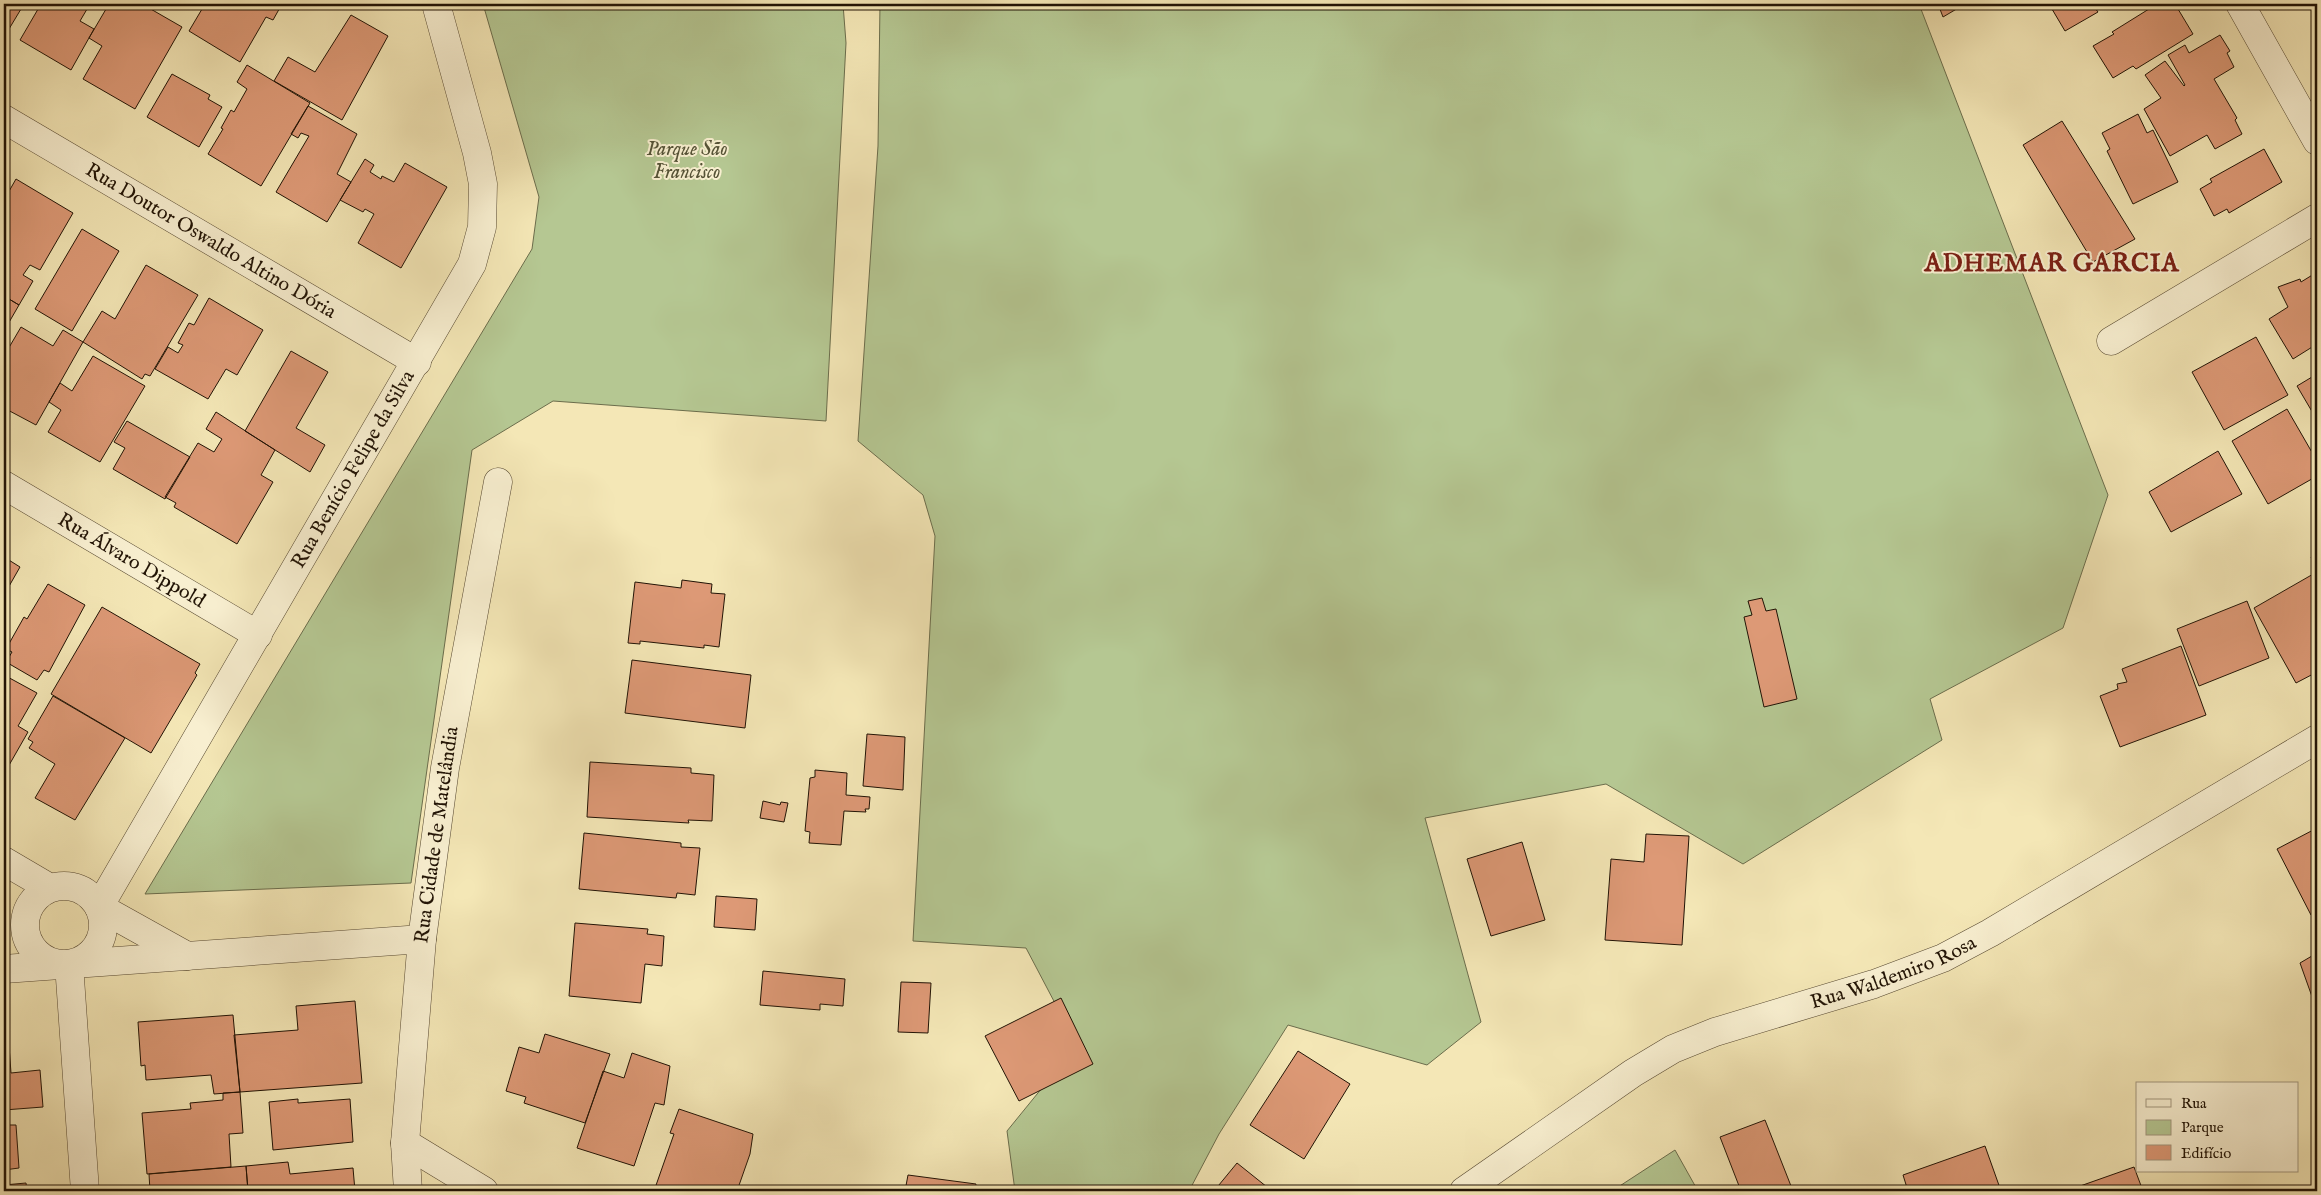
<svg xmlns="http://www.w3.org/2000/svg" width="2321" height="1195" font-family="'IM FELL English',serif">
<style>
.green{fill:#b5c792;stroke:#6b6d4c}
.building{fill:#dd9976;stroke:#211305}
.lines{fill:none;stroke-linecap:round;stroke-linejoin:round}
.minor-casing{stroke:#564831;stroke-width:29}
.tertiary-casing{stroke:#564831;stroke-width:29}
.minor{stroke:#f8efd0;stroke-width:28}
.tertiary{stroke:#f8efd0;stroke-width:28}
.labels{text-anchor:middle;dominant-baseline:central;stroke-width:4;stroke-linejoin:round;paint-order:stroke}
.park-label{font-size:20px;font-style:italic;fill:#555236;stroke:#f8efd0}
.street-label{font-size:20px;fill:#211305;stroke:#f8efd0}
.district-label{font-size:25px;font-weight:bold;letter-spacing:1px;fill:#7a1f14;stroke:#f8efd0}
</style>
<rect width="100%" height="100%" fill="#f4e7b6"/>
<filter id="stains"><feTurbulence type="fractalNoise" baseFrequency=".004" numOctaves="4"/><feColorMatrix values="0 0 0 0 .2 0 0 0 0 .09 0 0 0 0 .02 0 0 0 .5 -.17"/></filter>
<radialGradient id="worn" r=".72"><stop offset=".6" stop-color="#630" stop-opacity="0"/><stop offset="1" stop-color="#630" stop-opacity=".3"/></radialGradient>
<path class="green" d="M483,4H843L846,43L826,421L553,401L472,450L411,883L145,894L532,249L539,197Z
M880,4H1919L2108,495L2063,628L1930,699L1942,740L1743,864L1606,784L1425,818L1481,1022L1427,1065L1288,1025L1219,1134L1189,1191H1015L1007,1131L1077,1045L1026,948L913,941L935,536L923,495L858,441L878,146Z
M1675,1150L1698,1191H1612Z"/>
<path class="building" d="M4,4H24L6,34L4,33Z
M41,4H90L80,21L94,29L71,70L20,40Z
M109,4H142L182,27L135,109L83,79L102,46L89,38Z
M205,4H282L273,20L266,17L240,62L189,31Z
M1938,4H1965L1943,17Z
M2049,4H2092L2098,12L2065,31Z
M2157,4H2175L2193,34L2136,69L2133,66L2113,78L2093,46L2114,34L2112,32Z
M351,15L388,36L342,120L274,81L288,57L315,72Z
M2220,35L2230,51L2227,53L2234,67L2214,79L2237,118L2235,120L2242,134L2215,149L2207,135L2170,156L2144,109L2161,98L2145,75L2165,61L2184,86L2185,85L2168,55L2185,45L2189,53Z
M247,65L310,103L261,186L208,154L223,129L221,128L231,110L234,112L247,89L237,82Z
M172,74L210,95L208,99L222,107L199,147L147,117Z
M308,106L357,134L337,174L351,182L327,222L276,192L309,136L301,133L298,138L291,134Z
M2138,114L2147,133L2153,130L2178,182L2133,204L2107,151L2110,149L2102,133Z
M2062,121L2135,239L2093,262L2023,145Z
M2264,149L2282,182L2229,213L2227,209L2214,216L2200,189L2212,182L2210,179Z
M365,159L374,165L370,172L381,179L382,176L394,182L405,163L447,187L401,268L358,243L374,214L365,209L363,212L340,200Z
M16,179L73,213L40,270L30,265L23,275L33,281L19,305L4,296V200Z
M82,229L119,251L72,331L35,309Z
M146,265L198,295L150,376L145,374L142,379L83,342L102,311L115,319Z
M2314,274L2317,276V344L2293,359L2269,319L2288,307L2278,287L2300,279L2301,282Z
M4,296L19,305L4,331Z
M209,298L263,330L237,375L226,369L208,399L155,369L168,347L178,353L183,345L178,343L189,323L194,325Z
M21,327L53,346L63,330L83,342L36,425L4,408V356Z
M2256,337L2288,395L2224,430L2192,372Z
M291,351L328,372L296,428L325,445L310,472L245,431Z
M93,356L145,386L100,462L48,432L61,410L49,402L60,383L72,391Z
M2317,374V420L2297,386Z
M2287,409L2317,461V476L2268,504L2232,441Z
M216,412L275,450L261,475L273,482L237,544L174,507L176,503L165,497L198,443L214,452L222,439L206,429Z
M127,421L190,457L165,499L113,469L125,448L114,442Z
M2218,451L2242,494L2171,532L2149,492Z
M2317,554V567L2311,557Z
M4,557L20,567L4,595Z
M2315,573L2317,577V672L2296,683L2254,608Z
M682,580L712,584L711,593L725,594L719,647L704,645V648L640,641V644L628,643L635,582L681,588Z
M48,584L85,605L49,672L44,670L37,680L6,662L12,652L6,649L24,617L27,619Z
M1762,598L1766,611L1776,609L1797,699L1764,707L1744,617L1752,615L1748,601Z
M2247,601L2269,658L2199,686L2177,629Z
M102,607L200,664L195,673L197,675L151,753L51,694Z
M2181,646L2206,715L2120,747L2100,696L2118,689L2117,684L2127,682L2122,669Z
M632,660L751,675L745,728L625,713Z
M4,675L37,693L18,726L28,732L4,774Z
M53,696L125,738L75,820L35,798L55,764L29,748L33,742L28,739Z
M867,734L905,737L903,790L863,786Z
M590,762L691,768V773L714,775L712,821L688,820L689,823L587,817Z
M815,770L847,773L846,795L870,797L869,809H865L866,812L844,811L841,845L809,843L810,832L805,831L810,778L815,777Z
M763,801L780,805L781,802L788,803L784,822L760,818Z
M2317,828V912L2311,915L2277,849Z
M584,833L681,843V847L700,848L695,895L677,893L676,898L579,889Z
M1646,834L1689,836L1682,945L1605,940L1611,859L1644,862Z
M1522,842L1545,920L1491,936L1467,859Z
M716,896L757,899L755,930L714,927Z
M575,923L648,929L647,934L664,936L662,966L645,964L641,1003L569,996Z
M2317,953V1004L2315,1005L2300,963Z
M763,971L845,979L843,1006L820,1004V1010L760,1005Z
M901,982L931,983L928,1033L898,1032Z
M1061,998L1093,1064L1019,1101L985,1036Z
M355,1001L362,1083L240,1092L234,1035L298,1030L296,1006Z
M233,1015L240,1092L214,1094L211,1075L146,1080L145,1065L141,1066L138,1022Z
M4,1032H8L11,1073L40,1070L43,1107L4,1110Z
M545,1034L610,1054L585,1123L524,1103L526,1097L506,1091L519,1047L539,1053Z
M1298,1051L1350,1084L1304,1159L1250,1125Z
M632,1053L670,1066L664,1105L655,1103L634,1166L577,1148L603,1071L624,1078Z
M240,1092L243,1133L229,1134L231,1167L147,1174L142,1113L191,1109L190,1103L223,1100V1093Z
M298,1099V1103L350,1099L353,1142L273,1150L269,1102Z
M679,1109L753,1134L750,1154L737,1191H654L674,1134L670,1133Z
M1765,1120L1791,1186L1778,1191H1741L1720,1137Z
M4,1125H16L19,1168L4,1170Z
M1985,1146L2001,1191H1908L1903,1175Z
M288,1162L290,1174L353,1168L355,1191H248L246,1166Z
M1237,1163L1272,1191H1214Z
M246,1166L248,1191H150L149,1174Z
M2134,1167L2143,1191L2151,1188L2152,1191H2066Z
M908,1175L976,1184L975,1191H905Z
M26,1183L27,1191H4V1185Z"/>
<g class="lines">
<g class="minor-casing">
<g id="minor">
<path d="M2240,4L2317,141"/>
<path id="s1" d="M4,119L417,362"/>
<path d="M2111,341L2317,218"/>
<path id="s2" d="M4,485L258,635"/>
<path d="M4,861L50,888"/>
<path id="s3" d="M99,907L472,264L482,227L483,184L477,153L436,4"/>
<path d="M422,939L445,768L498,482"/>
<path d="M69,964L85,1191"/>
<path d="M405,1143L408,1191"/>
</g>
</g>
<g class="tertiary-casing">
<g id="tertiary">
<circle cx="64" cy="925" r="39"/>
<path d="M99,907L187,956"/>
<path d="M4,969L422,939L405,1143L484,1191"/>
<path id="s4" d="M1464,1191L1633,1073L1673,1049L1715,1032L1874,984L1943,958L1990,933L2317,739"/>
</g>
</g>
<use href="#minor" class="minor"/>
<use href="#tertiary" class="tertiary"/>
</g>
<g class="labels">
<g class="park-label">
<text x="687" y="149">Parque São<tspan x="687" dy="23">Francisco</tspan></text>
</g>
<g class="street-label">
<text stroke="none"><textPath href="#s1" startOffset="240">Rua Doutor Oswaldo Altino Dória</textPath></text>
<text stroke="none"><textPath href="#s3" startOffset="506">Rua Benício Felipe da Silva</textPath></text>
<text stroke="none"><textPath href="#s2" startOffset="148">Rua Álvaro Dippold</textPath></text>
<text transform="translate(437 835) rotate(-82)">Rua Cidade de Matelândia</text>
<text stroke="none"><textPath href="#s4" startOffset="486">Rua Waldemiro Rosa</textPath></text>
</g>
<g class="district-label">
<text x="2052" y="264">ADHEMAR GARCIA</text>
</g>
</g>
<rect width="2321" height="1195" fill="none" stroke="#f4e7b6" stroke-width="20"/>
<rect x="5" y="5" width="2311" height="1185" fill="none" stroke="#211305" stroke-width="2.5"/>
<rect x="10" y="10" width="2301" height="1175" fill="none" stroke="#211305"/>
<rect x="2136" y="1082" width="162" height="90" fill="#f8efd0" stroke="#a2977f"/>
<rect x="2146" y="1099" width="25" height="8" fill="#f8efd0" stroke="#a2977f"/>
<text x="2181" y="1108" font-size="15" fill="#211305">Rua</text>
<rect x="2146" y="1120" width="25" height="15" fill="#b5c792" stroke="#a2977f"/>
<text x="2181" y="1132" font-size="15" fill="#211305">Parque</text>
<rect x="2146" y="1145" width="25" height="15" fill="#dd9976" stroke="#a2977f"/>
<text x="2181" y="1158" font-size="15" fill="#211305">Edifício</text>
<rect width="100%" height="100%" filter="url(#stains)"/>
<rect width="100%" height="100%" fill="url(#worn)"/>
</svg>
